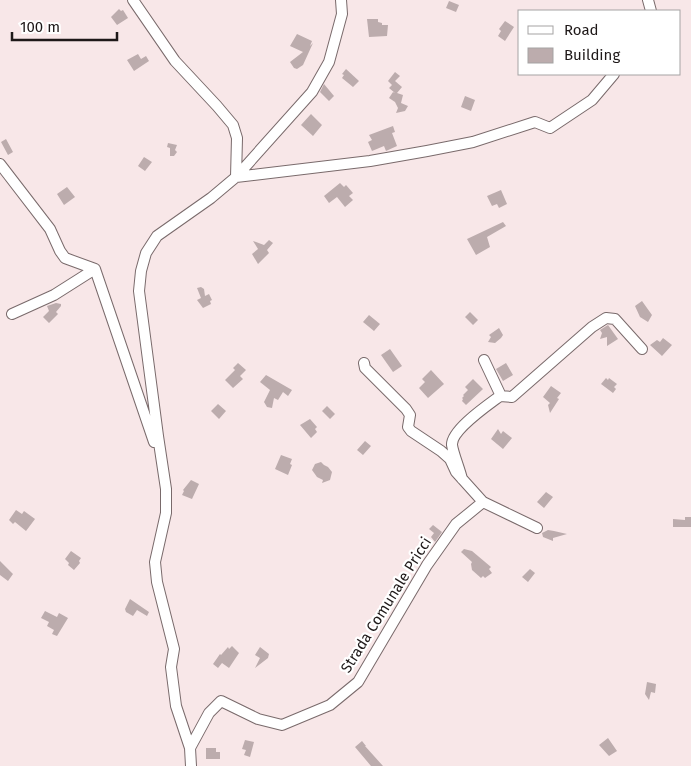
<svg xmlns="http://www.w3.org/2000/svg" width="691" height="766" font-family="'Fira Sans',sans-serif">
<style>
.building{fill:#bcacad}
.lines{fill:none;stroke-linecap:round;stroke-linejoin:round}
.minor-casing{stroke:#796a6b;stroke-width:12}
.minor{stroke:#fff;stroke-width:10}
.labels{text-anchor:middle;dominant-baseline:central;stroke-width:4.5;stroke-linejoin:round;paint-order:stroke}
.street-label{font-size:15px;fill:#1e1818;stroke:#fff}
</style>
<rect width="100%" height="100%" fill="#f8e7e8"/>
<path class="building" d="M449,1L459,5L456,12L446,8Z
M119,9L121,11L123,10L128,18L117,25L111,17Z
M367,19H378V22L382,23V25H388L387,36L369,37Z
M505,21L514,27L505,41L498,36L501,31L499,29Z
M297,34L312,41L310,46L313,43L303,65L297,69L294,68L290,62L303,52L290,46Z
M138,54L141,59L146,56L149,61L134,71L127,60Z
M346,69L359,81L353,87L342,78L344,75L342,74Z
M395,72L400,76L395,81L402,87L397,93L403,95L401,103L408,106L405,111L396,113L398,108L395,102L389,98L393,92L395,93L389,88L392,85L388,81Z
M324,84L334,96L329,101L320,92Z
M465,96L475,100L471,111L461,107Z
M311,114L322,125L313,136L301,125Z
M393,126L395,132L392,133L397,146L386,151L384,146L372,151L368,142L372,140L369,135Z
M6,139L13,152L8,155L1,142Z
M168,143L177,145L175,150L177,152L174,156H170V148L167,147Z
M144,157L152,162L145,171L138,166Z
M340,183L344,187L346,185L353,193L349,196L353,200L345,207L337,197L329,203L324,196Z
M67,187L75,197L64,205L57,194Z
M501,190L507,204L499,208L497,204L492,206L487,196Z
M503,222L506,226L487,237L490,247L476,255L467,239Z
M269,240L273,243L267,250L269,253L258,264L252,254L258,249L253,241L264,245Z
M201,287L204,289L205,296L209,294L212,300L210,301L211,304L203,308L197,300L201,298L197,288Z
M642,301L652,315L648,322L640,317L635,306Z
M56,303L61,304V306L56,312L58,314L49,323L43,317L49,311L47,306Z
M470,312L478,320L473,325L465,317Z
M369,315L380,324L374,331L363,322Z
M608,325L618,339L607,346V337L600,339L602,333L600,330Z
M499,328L503,335L501,338L495,343L488,342L491,337L489,335Z
M663,338L672,345L662,356L650,345L657,340L660,342Z
M390,349L402,366L393,372L381,355Z
M238,363L246,370L240,376L243,379L233,388L225,380L235,370L233,368Z
M506,363L513,375L503,381L496,369Z
M431,370L444,384L428,398L419,388L425,382L422,379Z
M266,375L292,390L288,396L283,392L278,400L274,398L272,408L267,407L264,402L270,390L260,382Z
M606,378L608,380L609,378L617,384L614,387L616,389L613,393L601,384Z
M473,379L483,389L466,405L462,401L463,399L462,398L464,396L463,395L468,390L465,387Z
M551,386L561,393L557,398L559,399L550,413L548,405L550,403L543,397Z
M218,404L226,411L219,419L211,411Z
M327,406L335,414L330,419L322,411Z
M310,419L317,427L315,429L317,432L311,438L300,425Z
M498,429L501,434L503,431L512,438L503,449L491,439Z
M365,441L371,446L363,455L357,450Z
M281,455L292,459L290,464L292,465L288,475L275,469Z
M321,462L324,465L328,467L332,472L330,480L322,483L323,480L317,477L312,470L315,464Z
M191,480L199,484L192,499L182,495L184,491L183,490Z
M546,492L553,497L544,508L537,502Z
M16,510L22,514L24,511L35,519L26,531L15,522L13,524L9,520Z
M685,517H691V527H673V519L685,520Z
M433,525L442,532L435,542L431,537L434,533L429,529Z
M548,530L554,531L567,534L553,538V541L543,537L542,533Z
M464,549L472,551L491,567L489,569L492,573L485,578L483,576L481,578L472,570L471,564L472,562L461,552Z
M71,551L81,558L79,561L80,563L74,570L68,565L69,563L65,559Z
M0,561L13,574L8,581L0,575Z
M530,569L535,573L528,582L522,577Z
M130,599L149,612L147,616L137,610L133,616L126,612L125,609Z
M45,611L57,617L59,613L68,618L57,636L52,634L54,630L47,626L49,622L41,618Z
M232,646L239,653L229,668L222,663L218,668L213,664L220,654L221,655L228,647L229,649Z
M260,647L269,654L268,658L255,668L260,658L255,655Z
M647,682L656,684L655,693L651,692L649,700L645,694Z
M608,738L617,751L609,756L599,745Z
M245,740L254,742L250,757L244,755L246,750L242,749Z
M362,741L366,746H365L383,766H371L355,747Z
M206,748H216V752H220V759H206Z"/>
<g class="lines">
<g class="minor-casing">
<path id="minor" d="M133,0L175,61L217,106L233,125L237,138L236,177L370,161L427,151L473,142L535,122L550,128L592,100L614,74
M648,0L651,11
M0,164L50,229L60,251L65,258L95,269L154,442
M12,314L54,295L95,269
M484,360L501,396
M364,363L365,368L406,409L410,415L408,427L411,431L441,451L450,459L456,472L483,502L537,528
M462,479C460,470 453,453 452,445C451,430 488,405 500,396L512,397L592,327L606,318L615,319L642,349
M190,748L209,713L221,701L258,719L282,725L330,705L358,682L427,565L456,524L483,502
M191,766L190,748L176,706L171,667L174,649L157,582L155,562L166,513V489L158,436L139,291L141,271L146,253L157,236L211,198L236,177L312,92L329,62L342,14L341,0"/>
</g>
<use href="#minor" class="minor"/>
</g>
<g class="labels">
<g class="street-label">
<text transform="translate(386 605) rotate(-58)">Strada Comunale Pricci</text>
</g>
</g>
<rect x="518" y="10" width="162" height="65" fill="#ffffff" stroke="#a5a3a3"/>
<rect x="528" y="26" width="25" height="8" fill="#ffffff" stroke="#a5a3a3"/>
<text x="564" y="35" font-size="15" fill="#1e1818">Road</text>
<rect x="528" y="48" width="25" height="15" fill="#bcacad" stroke="#a5a3a3"/>
<text x="564" y="60" font-size="15" fill="#1e1818">Building</text>
<path d="M12 32v8h105v-8" fill="none" stroke="#1e1818" stroke-width="2.5"/>
<text x="20" y="32" font-size="15" fill="#1e1818" stroke="#ffffff" stroke-width="4" paint-order="stroke">100 m</text>
</svg>
